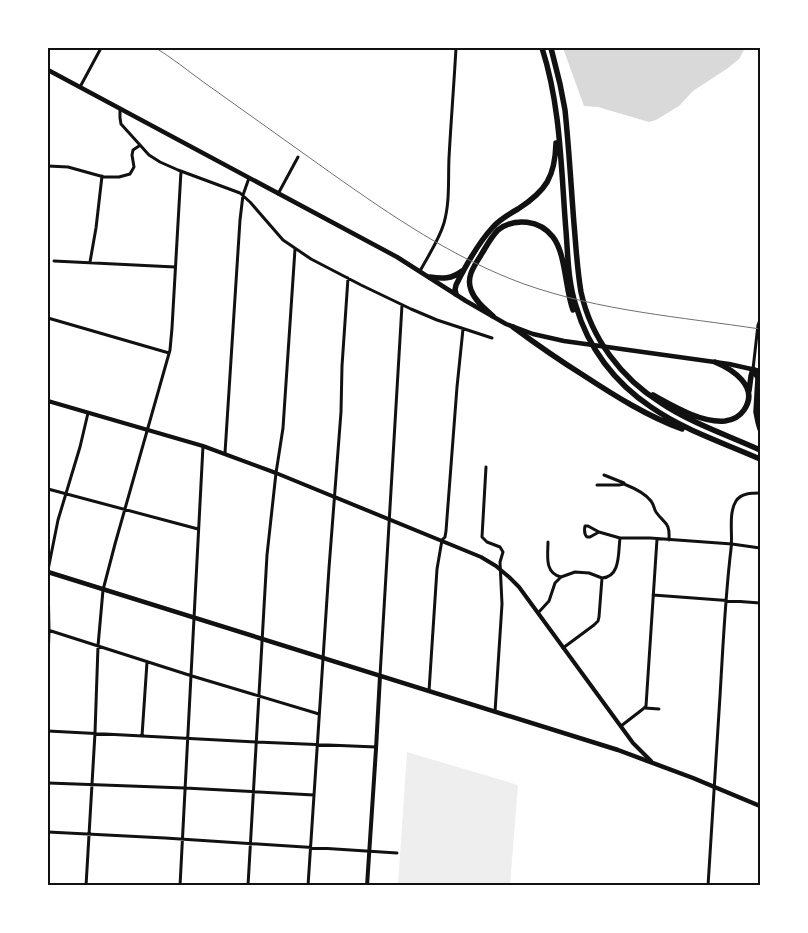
<svg xmlns="http://www.w3.org/2000/svg" width="808" height="933" font-family="'Alegreya Sans',sans-serif">
<style>
.green{fill:#eee}
.water{fill:#d9d9d9}
.lines{fill:none;stroke-linecap:round;stroke-linejoin:round}
.minor{stroke:#111;stroke-width:3}
.tertiary{stroke:#111;stroke-width:4}
.secondary{stroke:#111;stroke-width:4.5}
.motorway{stroke:#111;stroke-width:5.5}
.rail{stroke:#707070;stroke-width:1}
.neatline{fill:none;stroke:#111;stroke-width:2}
</style>
<rect width="100%" height="100%" fill="#fff"/>
<path class="green" d="M407,752L518,785L510,885H398Z"/>
<path class="water" d="M563,48H745L739,59L728,68L693,91L679,106L656,120L649,122L598,107L584,106Z"/>
<g class="lines">
<path class="minor" d="M80,87L101,48
M120,109V118L121,124L149,155L160,162L178,170L240,193L250,202L283,240L311,259L361,285L411,309L437,320L492,338
M48,166L68,167L104,177H119L130,174L134,167L132,155L133,150L139,146
M278,194L298,157
M54,261L175,267
M90,262L96,228L102,176
M420,271C428,256 439,240 444,223C450,202 448,180 449,158C451,121 454,84 456,48
M48,318L169,353
M753,369L758,325L760,320
M225,453L240,220L243,195L249,178
M486,467L482,537L487,542L500,547L503,552L500,562L502,604L495,712
M604,475L624,483
M597,485H619L624,484C634,488 645,493 651,501C654,505 654,509 656,512C665,525 670,521 669,540
M48,489L198,529
M585,526H588L599,532L590,537H587C584,534 584,531 585,526Z
M599,532L620,538H650L732,544L760,548
M548,542C548,555 544,573 561,577
M48,570L58,520L80,447L88,413
M48,578L49,631L48,660
M653,595L760,603
M538,613L549,601L555,583L561,577L575,572L589,573L602,578
M48,630L192,676L319,714
M563,648L594,625L598,621L599,617L602,578C621,577 618,552 620,538
M380,676L402,305
M429,691L437,569L442,540L445,537L446,531L457,387L463,329
M645,708L659,709
M621,726L643,709L646,706L657,539
M48,731L256,742L376,747
M142,736L147,662
M48,783L185,788L314,795
M48,832L165,838L397,853
M86,886L95,733L98,646L103,590L115,544L170,350L172,328L181,171
M180,886L203,446
M248,886L267,555L276,473L283,428L295,249
M308,886L329,568L341,412L342,366L348,278
M708,886C712,822 716,759 720,696C723,647 725,598 731,549C733,535 728,514 736,501C741,493 752,493 760,493"/>
<path class="tertiary" d="M48,401L203,446L276,473L481,557L496,566L509,577L519,587L633,743L651,761
M367,886L376,749L380,676"/>
<path class="secondary" d="M48,70L397,257L466,301L506,324L533,334L564,341L729,364L760,371
M48,572L618,750L693,778L760,806"/>
<path class="motorway" d="M542,48C561,107 561,170 566,231C568,256 568,282 576,306C588,348 615,383 651,407C684,430 724,443 760,459
M551,48L560,84L565,110C569,148 571,186 574,224C576,246 577,269 581,292C591,338 621,378 661,403C691,423 727,435 760,450
M430,277C442,279 452,279 462,271
M456,294L455,290L456,285C465,267 480,241 493,227C500,219 509,214 518,209C546,191 555,177 556,143
M493,316C485,309 475,301 471,290C466,277 474,266 481,255C486,247 491,237 498,230C515,217 540,220 553,237C566,254 565,289 573,310
M513,327C536,344 559,360 583,375C615,396 647,416 682,429
M753,369L758,378L756,412L758,422L760,429
M749,391L751,376L753,369
M653,395C673,406 701,423 725,421C733,420 740,416 744,410C760,387 732,369 715,362"/>
<path class="rail" d="M156,48C172,58 187,70 202,81C245,112 288,142 331,173C392,216 453,258 524,284C600,311 681,317 760,329"/>
</g>
<rect width="808" height="933" fill="none" stroke="#ffffff" stroke-width="98"/>
<rect x="49" y="49" width="710" height="835" class="neatline"/>
</svg>
